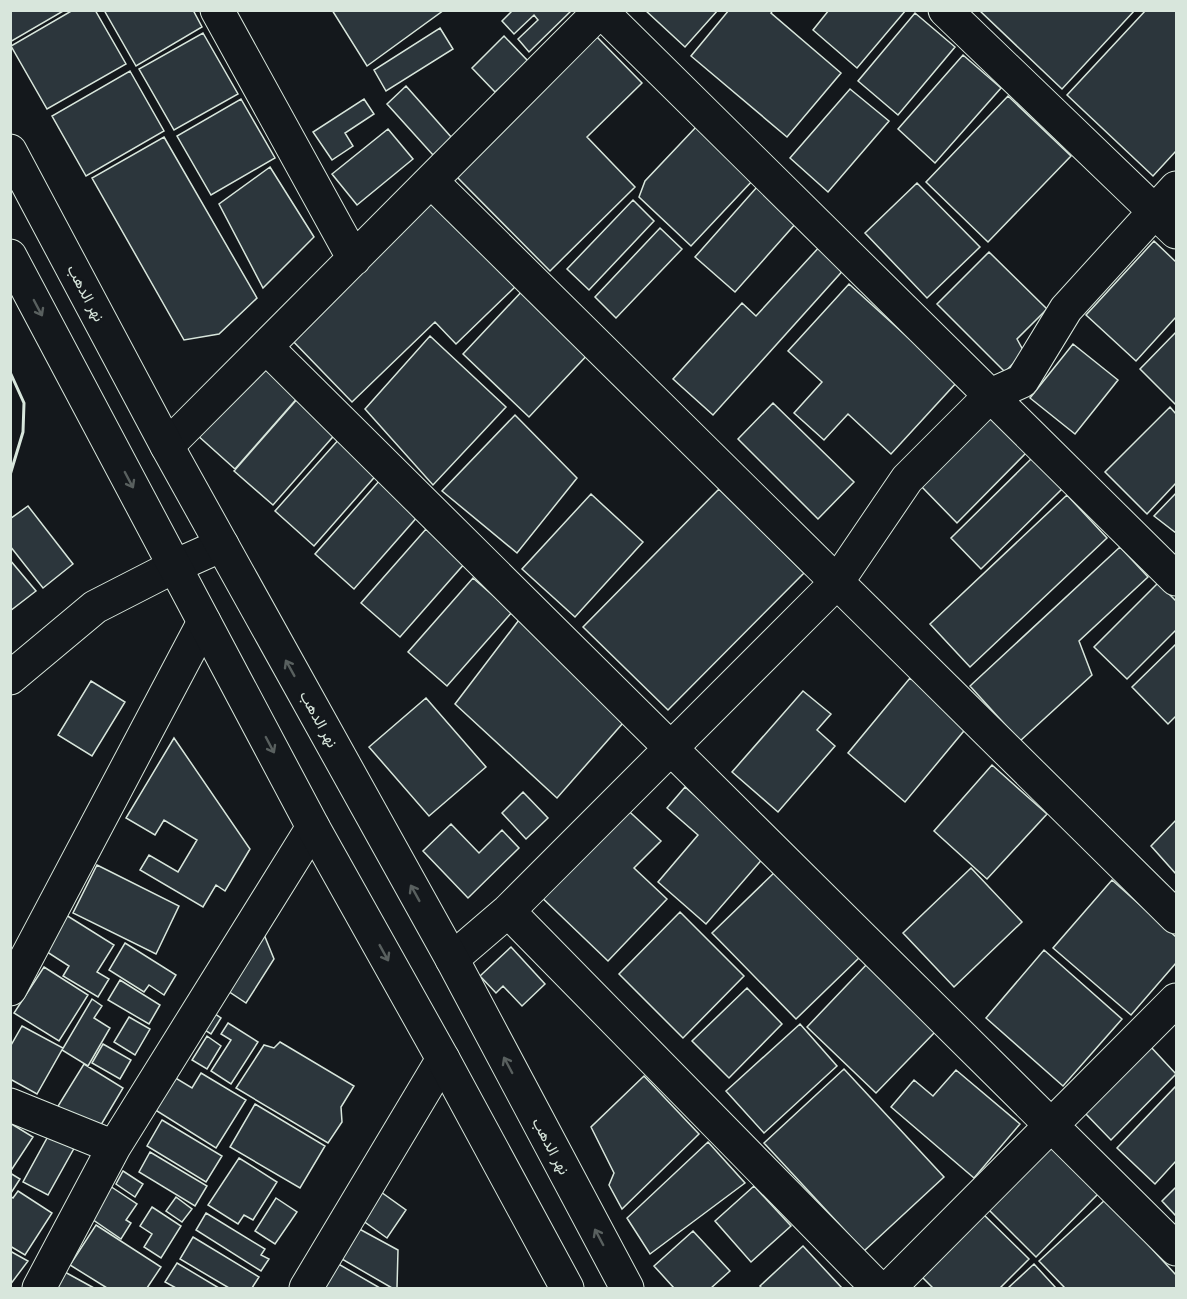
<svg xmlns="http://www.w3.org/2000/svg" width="1187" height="1299" font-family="Helvetica,Vazirmatn,sans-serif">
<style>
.building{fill:#2c363c;stroke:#d8e6dc;stroke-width:1.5}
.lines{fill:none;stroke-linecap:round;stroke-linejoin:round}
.street-casing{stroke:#d8e6dc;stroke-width:35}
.secondary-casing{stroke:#d8e6dc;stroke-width:35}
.street{stroke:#14181c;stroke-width:33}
.secondary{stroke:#14181c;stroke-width:33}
.wall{stroke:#d8e6dc;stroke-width:3}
.oneway{stroke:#59605f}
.labels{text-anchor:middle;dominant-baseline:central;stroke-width:4.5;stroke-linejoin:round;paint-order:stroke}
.street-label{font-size:15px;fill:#d8e6dc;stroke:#14181c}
</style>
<rect width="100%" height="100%" fill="#14181c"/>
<path class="building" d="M10,10H65L10,42Z
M73,10H95L126,64L47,109L11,46Z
M104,10H193L202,27L136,66Z
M332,10H444L367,66Z
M513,10H572L529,52L518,39L538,20L534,15L514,34L502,21Z
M645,10H718L685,47Z
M729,10H773L771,13L841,73L787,137L691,56Z
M829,10H906L857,68L813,30Z
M979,10H1135L1062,89Z
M1146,10H1176V151L1153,176L1067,95Z
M915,13L955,47L898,115L858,81Z
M440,28L453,49L386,91L374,70Z
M203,33L238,94L174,130L139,69Z
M504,36L528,61L495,92L472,68Z
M597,37L642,83L587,137L635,187L550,271L456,176Z
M963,55L1001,88L935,163L898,129Z
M130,71L164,131L86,176L52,116Z
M406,86L452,138L433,155L387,104Z
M850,89L889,121L828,192L790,158Z
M1008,96L1071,156L988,242L926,182Z
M241,99L275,158L211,195L177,136Z
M364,99L374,114L345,133L353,146L332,160L313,132Z
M697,126L754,179L691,246L639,197L645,181Z
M388,129L413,159L357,205L332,174Z
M164,137L257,298L219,334L184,340L92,178Z
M270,167L314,237L263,288L219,204Z
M917,183L980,247L927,298L865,233Z
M757,187L797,222L735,292L695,257Z
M432,195L518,284L456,344L435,322L352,402L288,336Z
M633,200L654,221L589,290L567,269Z
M660,228L682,249L616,318L595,297Z
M1154,241L1176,262V317L1136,361L1086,315Z
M822,244L847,266L713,415L673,379L742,303L756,316Z
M989,252L1047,309L1017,339L1024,352L1005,372L937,304Z
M849,284L957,382L891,454L848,414L824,440L794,413L822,382L788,351Z
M525,288L591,351L529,417L463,354Z
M1176,332V405L1140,369Z
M430,336L506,407L433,485L365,409Z
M1073,344L1118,380L1075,434L1030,398Z
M261,360L300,395L235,469L196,434Z
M299,397L338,431L273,505L234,471Z
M773,403L854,482L818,519L738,439Z
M1170,407L1176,414V483L1147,514L1105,472Z
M515,415L577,478L517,553L442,491Z
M989,415L1027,452L957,523L920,485Z
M340,438L379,472L314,546L275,511Z
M1032,458L1062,489L981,569L951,538Z
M380,480L419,515L354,589L315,554Z
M719,489L804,573L668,710L583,627Z
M1176,493V533L1154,516Z
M591,494L643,542L575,617L522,569Z
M1067,495L1107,538L970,667L930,624Z
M28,506L73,564L43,588L10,546V519Z
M426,529L465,563L400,637L361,603Z
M1120,547L1148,577L1079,641L1092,675L1020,741L970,686Z
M10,560L36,591L10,611Z
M473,578L512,612L447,686L408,652Z
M1158,583L1176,601V630L1127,679L1094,647Z
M519,620L623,723L557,798L455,704Z
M1176,644V716L1168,724L1132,687Z
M910,678L968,726L905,802L848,753Z
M91,681L125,702L92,756L58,735Z
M803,691L831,714L817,730L835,746L778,812L732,772Z
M426,698L486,767L429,816L369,747Z
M174,738L250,849L225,891L216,885L203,907L140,870L149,855L178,872L197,840L164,820L155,835L126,818Z
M992,765L1047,814L987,879L934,831Z
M685,787L765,856L706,924L658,882L698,835L667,808Z
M523,792L548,818L526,839L502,813Z
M619,802L661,841L634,868L667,899L608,961L535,891Z
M1176,820V874L1151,846Z
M451,824L479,853L502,830L519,848L468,898L423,851Z
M97,865L179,906L156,954L73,913Z
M971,868L1022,922L954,987L903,933Z
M777,870L861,956L796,1019L712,933Z
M1112,880L1176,937V963L1131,1015L1053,948Z
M680,912L744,976L683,1038L619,974Z
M66,915L114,945L97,972L109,979L98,997L63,976L69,966L44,950Z
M263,932L274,959L246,1003L225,989Z
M125,943L176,975L164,995L149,985L144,992L109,970Z
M511,947L545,984L522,1006L503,986L496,993L480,976Z
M1044,950L1122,1019L1063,1086L986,1018Z
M867,964L936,1031L876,1093L807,1027Z
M44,967L88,995L59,1041L14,1013Z
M120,980L160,1005L149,1024L108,1000Z
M747,988L782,1024L729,1078L692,1041Z
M92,999L102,1006L94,1018L110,1028L88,1066L62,1050Z
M205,1007L221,1018L211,1034L195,1024Z
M129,1017L150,1029L135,1055L114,1042Z
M228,1023L258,1042L231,1084L211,1071L231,1040L221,1034Z
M800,1024L837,1066L764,1133L726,1091Z
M22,1026L63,1048L37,1094L10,1079V1047Z
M207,1036L221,1046L207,1069L192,1060Z
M280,1042L354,1086L341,1107L342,1122L328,1143L236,1088L264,1045L274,1048Z
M103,1044L131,1060L120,1079L92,1063Z
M1150,1046L1176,1074L1111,1140L1084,1112Z
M84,1064L123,1088L95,1135L55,1111Z
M844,1069L944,1177L864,1251L764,1143Z
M956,1070L1020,1124L974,1178L891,1107L914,1080L933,1096Z
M201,1073L246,1100L216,1148L149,1106L169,1074L192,1088Z
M644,1076L699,1134L622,1209L609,1185L614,1173L591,1127Z
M1176,1086V1161L1155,1184L1117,1148Z
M255,1104L325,1146L300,1188L230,1147Z
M162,1120L222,1156L206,1182L147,1146Z
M10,1123L33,1137L12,1169L10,1168Z
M52,1129L77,1143L48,1195L23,1182Z
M708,1142L745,1183L650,1254L627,1218Z
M1049,1144L1098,1194L1036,1257L986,1207Z
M150,1152L207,1186L195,1206L139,1172Z
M239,1158L277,1182L253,1220L244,1215L238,1224L208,1205Z
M123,1171L143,1184L135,1197L116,1184Z
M10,1173L20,1179L11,1193L10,1192Z
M110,1186L137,1204L126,1220L131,1223L121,1239L89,1217Z
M754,1186L791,1226L751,1262L715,1221Z
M374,1187L406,1210L387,1238L355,1215Z
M1176,1187V1216L1162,1201Z
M18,1191L52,1213L25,1255L10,1246V1196L13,1198Z
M176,1197L192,1209L182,1222L166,1211Z
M276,1198L297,1212L275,1244L255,1231Z
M1106,1199L1176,1275V1288H1065L1039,1261Z
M152,1207L181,1226L161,1258L144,1247L152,1234L140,1226Z
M979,1210L1029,1259L1000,1288H933L917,1272Z
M206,1213L265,1249L261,1255L269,1259L261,1271L196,1230Z
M96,1225L161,1267L147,1288H107L70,1265Z
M352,1225L398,1250L397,1288H392L335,1255Z
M693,1231L730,1271L711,1288H674L654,1266Z
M193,1237L259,1277L252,1288H229L180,1259Z
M803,1246L842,1288H762L760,1286Z
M10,1251L28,1261L10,1285Z
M335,1262L380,1288H320Z
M177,1263L219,1288H176L165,1282Z
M1034,1264L1056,1288H1008Z
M63,1271L94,1288H53Z"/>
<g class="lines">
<g class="street-casing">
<path id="street" d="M217,10L354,259
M600,10L1176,579
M945,10L1176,232
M431,181L1176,917
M266,347L1176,1249
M167,446L601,10
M10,678L95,607L175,566L222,545
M508,911L878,1288
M452,959L508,911L837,582L907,479L991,395L1022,381L1066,309L1176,188
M10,989L204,622
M10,1105L114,1147
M39,1288L114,1147L313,827
M306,1288L443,1059
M889,1288L1176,1000"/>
</g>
<g class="secondary-casing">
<path id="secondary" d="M10,151L167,446L452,959L627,1288
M10,256L313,827L443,1059L567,1288"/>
</g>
<use href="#street" class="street"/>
<use href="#secondary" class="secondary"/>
<path class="wall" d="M10,372L24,403L23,432L10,475"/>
</g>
<defs><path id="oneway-shaft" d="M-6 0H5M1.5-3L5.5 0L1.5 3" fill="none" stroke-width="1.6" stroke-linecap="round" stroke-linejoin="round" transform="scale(1.5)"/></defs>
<g class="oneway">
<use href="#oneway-shaft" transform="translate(38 308) rotate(62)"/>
<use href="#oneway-shaft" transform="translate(129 480) rotate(62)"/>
<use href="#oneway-shaft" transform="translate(290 668) rotate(-119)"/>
<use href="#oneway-shaft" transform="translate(270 745) rotate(62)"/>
<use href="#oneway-shaft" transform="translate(415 893) rotate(-119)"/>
<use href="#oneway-shaft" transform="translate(384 953) rotate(61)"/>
<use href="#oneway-shaft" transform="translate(508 1065) rotate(-118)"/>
<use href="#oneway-shaft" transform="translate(599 1237) rotate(-118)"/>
</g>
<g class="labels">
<g class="street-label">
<text transform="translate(86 293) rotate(62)">نهر الدهب</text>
<text transform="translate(319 719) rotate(61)">نهر الدهب</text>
<text transform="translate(551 1146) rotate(62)">نهر الدهب</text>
</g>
</g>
<rect width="1187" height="1299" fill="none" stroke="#d8e6dc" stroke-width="24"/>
</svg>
